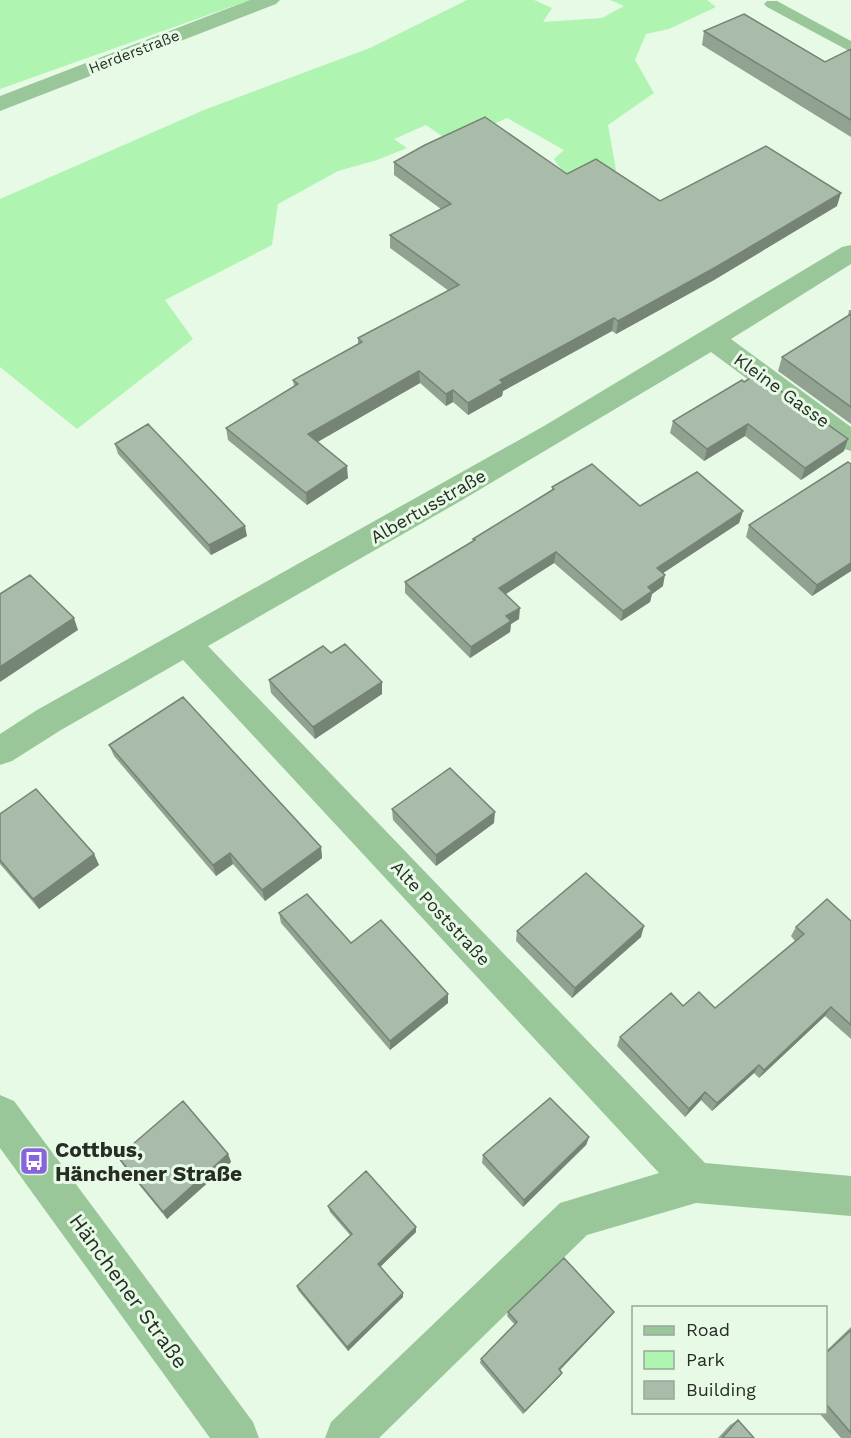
<svg xmlns="http://www.w3.org/2000/svg" width="851" height="1438" font-family="'Work Sans',sans-serif">
<style>
.green{fill:#aff4b0}
.lines{fill:none;stroke-linecap:round;stroke-linejoin:round}
.service{fill:#99c79a;fill-rule:evenodd}
.minor{fill:#99c79a;fill-rule:evenodd}
.tertiary{fill:#99c79a;fill-rule:evenodd}
.wall{fill:#91a291}
.shaded-wall{fill:#768476}
.building{fill:#a9bca9;stroke:#768476;stroke-width:1.5}
.labels{text-anchor:middle;dominant-baseline:central;stroke-width:6;stroke-linejoin:round;paint-order:stroke}
.far-street-label{font-size:15px;fill:#252d25;stroke:#e7fae6}
.street-label{font-size:18px;fill:#252d25;stroke:#e7fae6}
.near-poi-label{font-size:21px;font-weight:bold;fill:#252d25;stroke:#e7fae6;text-anchor:start}
.near-street-label{font-size:21px;fill:#252d25;stroke:#e7fae6}
</style>
<rect width="100%" height="100%" fill="#e7fae6"/>
<path class="green" d="M0,0H250L0,89Z
M467,0H534L552,8L543,22L602,18L624,6L610,0H707L716,7L669,29L646,34L635,60L654,93L608,125L616,170L608,177L569,181L554,159L564,150L507,118L452,143L426,125L394,139L407,148L377,160L338,171L278,204L272,245L165,300L193,339L77,429L0,367V199L204,110L370,48Z"/>
<g class="lines">
<path class="service" d="M767,1H777L851,41V52L767,7L764,4Z"/>
<path class="minor" d="M250,0H280L276,4L0,111V96Z
M851,245V264L731,339L851,427V451L841,448L711,352L464,499L208,646L705,1163L851,1176V1216L696,1203L587,1235L379,1438H325L331,1422L560,1203L659,1173L183,660L61,730L12,761L0,765V734L37,710L544,426L842,247Z"/>
<path class="tertiary" d="M0,1095L14,1101L253,1422L259,1438H210L0,1148Z"/>
</g>
<path class="wall" d="M704,31L825,62L851,49V137L702,45Z
M394,162L567,174L660,201L837,206L714,280L616,334L612,331L503,391L502,396L468,415L453,402L446,406L420,383L317,442L348,478L307,505L228,440L226,428L294,386L293,380L358,344V338L449,291L390,248V235L441,209L394,175Z
M849,310H851V424L778,371L782,357L848,316Z
M742,380L844,451L801,480L745,436L704,461L670,433L673,421Z
M115,444L247,536L211,555L118,454Z
M552,487L640,506L743,511L739,523L663,573V586L652,594L650,602L621,621L554,563L506,594L519,619L511,624L510,632L470,658L405,593V582L473,541V539L552,490Z
M749,525L851,571L812,596L746,537Z
M331,653L382,682V694L315,739L271,693L269,680Z
M109,745L321,847L322,858L265,901L233,864L216,876L114,756Z
M392,809L494,823L436,866L393,820Z
M0,814L94,854L99,865L39,909L0,864Z
M279,913L351,943L448,994V1003L390,1050L281,923Z
M851,921V1039L825,1016L759,1078L754,1073L712,1111L701,1100L685,1117L617,1046L620,1037L683,1006L715,1008L795,941L791,936L796,927Z
M517,931L641,937L572,998L516,941Z
M589,1137L586,1145L523,1207L482,1163L483,1155Z
M228,1154L231,1162L167,1219L123,1165L118,1157Z
M328,1206L416,1232L380,1267L403,1293V1297L348,1351L298,1290L297,1286L350,1235L330,1212Z
M508,1312H614L611,1316L560,1370L562,1373L560,1376L523,1414L480,1363L481,1359L515,1325L507,1316Z
M851,1327V1438H841L819,1413H825V1352Z
M738,1420L754,1438H718L730,1425Z"/>
<path class="shaded-wall" d="M841,193L837,206L714,280L616,334L618,321Z
M614,318L612,331L503,391L502,396L468,415V403L500,380Z
M419,371L420,383L309,447L308,434Z
M453,390V402L446,406V394Z
M748,424L745,436L704,461L707,449Z
M848,439L844,451L801,480L805,468Z
M347,466L348,478L307,505L306,493Z
M743,511L739,523L654,579L657,568Z
M245,526L247,536L211,555L209,545Z
M556,552L554,563L498,599L499,588Z
M851,563V571L812,596L817,585Z
M665,575L663,586L652,594L650,602L621,621L623,611L648,587Z
M520,608L519,619L511,624L510,632L470,658L471,647L506,616Z
M74,618L78,630L0,682V667Z
M382,682V694L315,739L313,727Z
M495,812L494,823L436,866V855Z
M321,847L322,858L265,901L262,890Z
M230,853L233,864L216,876L213,865Z
M94,854L99,865L39,909L33,899Z
M644,926L641,937L572,998L575,988Z
M448,994V1003L390,1050V1041Z
M831,1007L825,1016L759,1078L764,1070Z
M759,1065L754,1073L712,1111L717,1103Z
M705,1092L701,1100L685,1117L689,1109Z
M589,1137L586,1145L523,1207L524,1200Z
M228,1154L231,1162L167,1219L163,1212Z
M416,1227V1232L378,1269V1264Z
M403,1293V1297L348,1351L347,1347Z
M614,1312L611,1316L557,1373L559,1369Z
M562,1373L560,1376L523,1414L525,1411Z"/>
<path class="building" d="M744,14L825,62L851,49V120L704,31Z
M485,117L567,174L596,159L660,201L766,146L841,193L716,267L618,321L614,318L500,380L503,383L468,403L453,390L446,394L419,371L308,434L347,466L306,493L226,428L298,384L293,380L362,342L358,338L459,285L390,235L451,204L394,162L425,145Z
M851,314V407L782,357Z
M757,374L848,439L805,468L748,424L707,449L673,421L742,380L744,382Z
M148,424L245,526L209,545L115,444Z
M848,462L851,464V563L817,585L749,525Z
M592,464L640,506L697,472L743,511L657,568L665,575L648,587L652,591L623,611L556,552L499,588L520,608L506,616L511,621L471,647L405,582L475,540L473,539L554,489L552,487Z
M30,575L74,618L0,667V594Z
M345,644L382,682L313,727L269,680L323,646L331,653Z
M183,697L321,847L262,890L230,853L213,865L109,745Z
M450,768L495,812L436,855L392,809Z
M36,789L94,854L33,899L0,860V814Z
M586,873L644,926L575,988L517,931Z
M307,894L351,943L381,920L448,994L390,1041L279,913Z
M827,899L851,921V1025L831,1007L764,1070L759,1065L717,1103L705,1092L689,1109L620,1037L671,993L683,1006L699,992L715,1008L804,934L796,927Z
M550,1098L589,1137L524,1200L483,1155Z
M183,1101L228,1154L163,1212L118,1157Z
M366,1171L416,1227L378,1264L403,1293L347,1347L297,1286L352,1234L328,1206Z
M564,1258L614,1312L559,1369L562,1373L525,1411L481,1359L517,1322L508,1312Z
M851,1330V1433L825,1403V1354Z
M738,1420L754,1438H722Z"/>
<defs>
<g id="bus-square" transform="scale(1.5)"><rect x="-9" y="-9" width="18" height="18" rx="4" fill="#8963dd" stroke="#e7fae6"/><path d="M-5-6H5V4H4V6H2V4H-2V6H-4V4H-5ZM-3.5-4V0h7V-4ZM-3.5 1.2v1.5H-2V1.2ZM2 1.2v1.5H3.5V1.2Z" fill="#fff"/></g>
</defs>
<g fill-rule="evenodd">
<use href="#bus-square" x="34" y="1161"/>
</g>
<g class="labels">
<g class="far-street-label">
<text transform="translate(134 52) rotate(-21)">Herderstraße</text>
</g>
<g class="street-label">
<text transform="translate(782 390) rotate(36)">Kleine Gasse</text>
<text transform="translate(428 506) rotate(-30)">Albertusstraße</text>
<text transform="translate(441 913) rotate(47)">Alte Poststraße</text>
</g>
<g class="near-poi-label">
<text x="55" y="1149">Cottbus,<tspan x="55" dy="24">Hänchener Straße</tspan></text>
</g>
<g class="near-street-label">
<text transform="translate(129 1291) rotate(54)">Hänchener Straße</text>
</g>
</g>
<rect x="632" y="1306" width="195" height="108" fill="#e7fae6" stroke="#99a899" stroke-width="1.5"/>
<rect x="644" y="1326" width="30" height="9" fill="#99c79a" stroke="#99a899" stroke-width="1.5"/>
<text x="686" y="1336" font-size="18" fill="#252d25">Road</text>
<rect x="644" y="1351" width="30" height="18" fill="#aff4b0" stroke="#99a899" stroke-width="1.5"/>
<text x="686" y="1366" font-size="18" fill="#252d25">Park</text>
<rect x="644" y="1381" width="30" height="18" fill="#a9bca9" stroke="#99a899" stroke-width="1.5"/>
<text x="686" y="1396" font-size="18" fill="#252d25">Building</text>
</svg>
